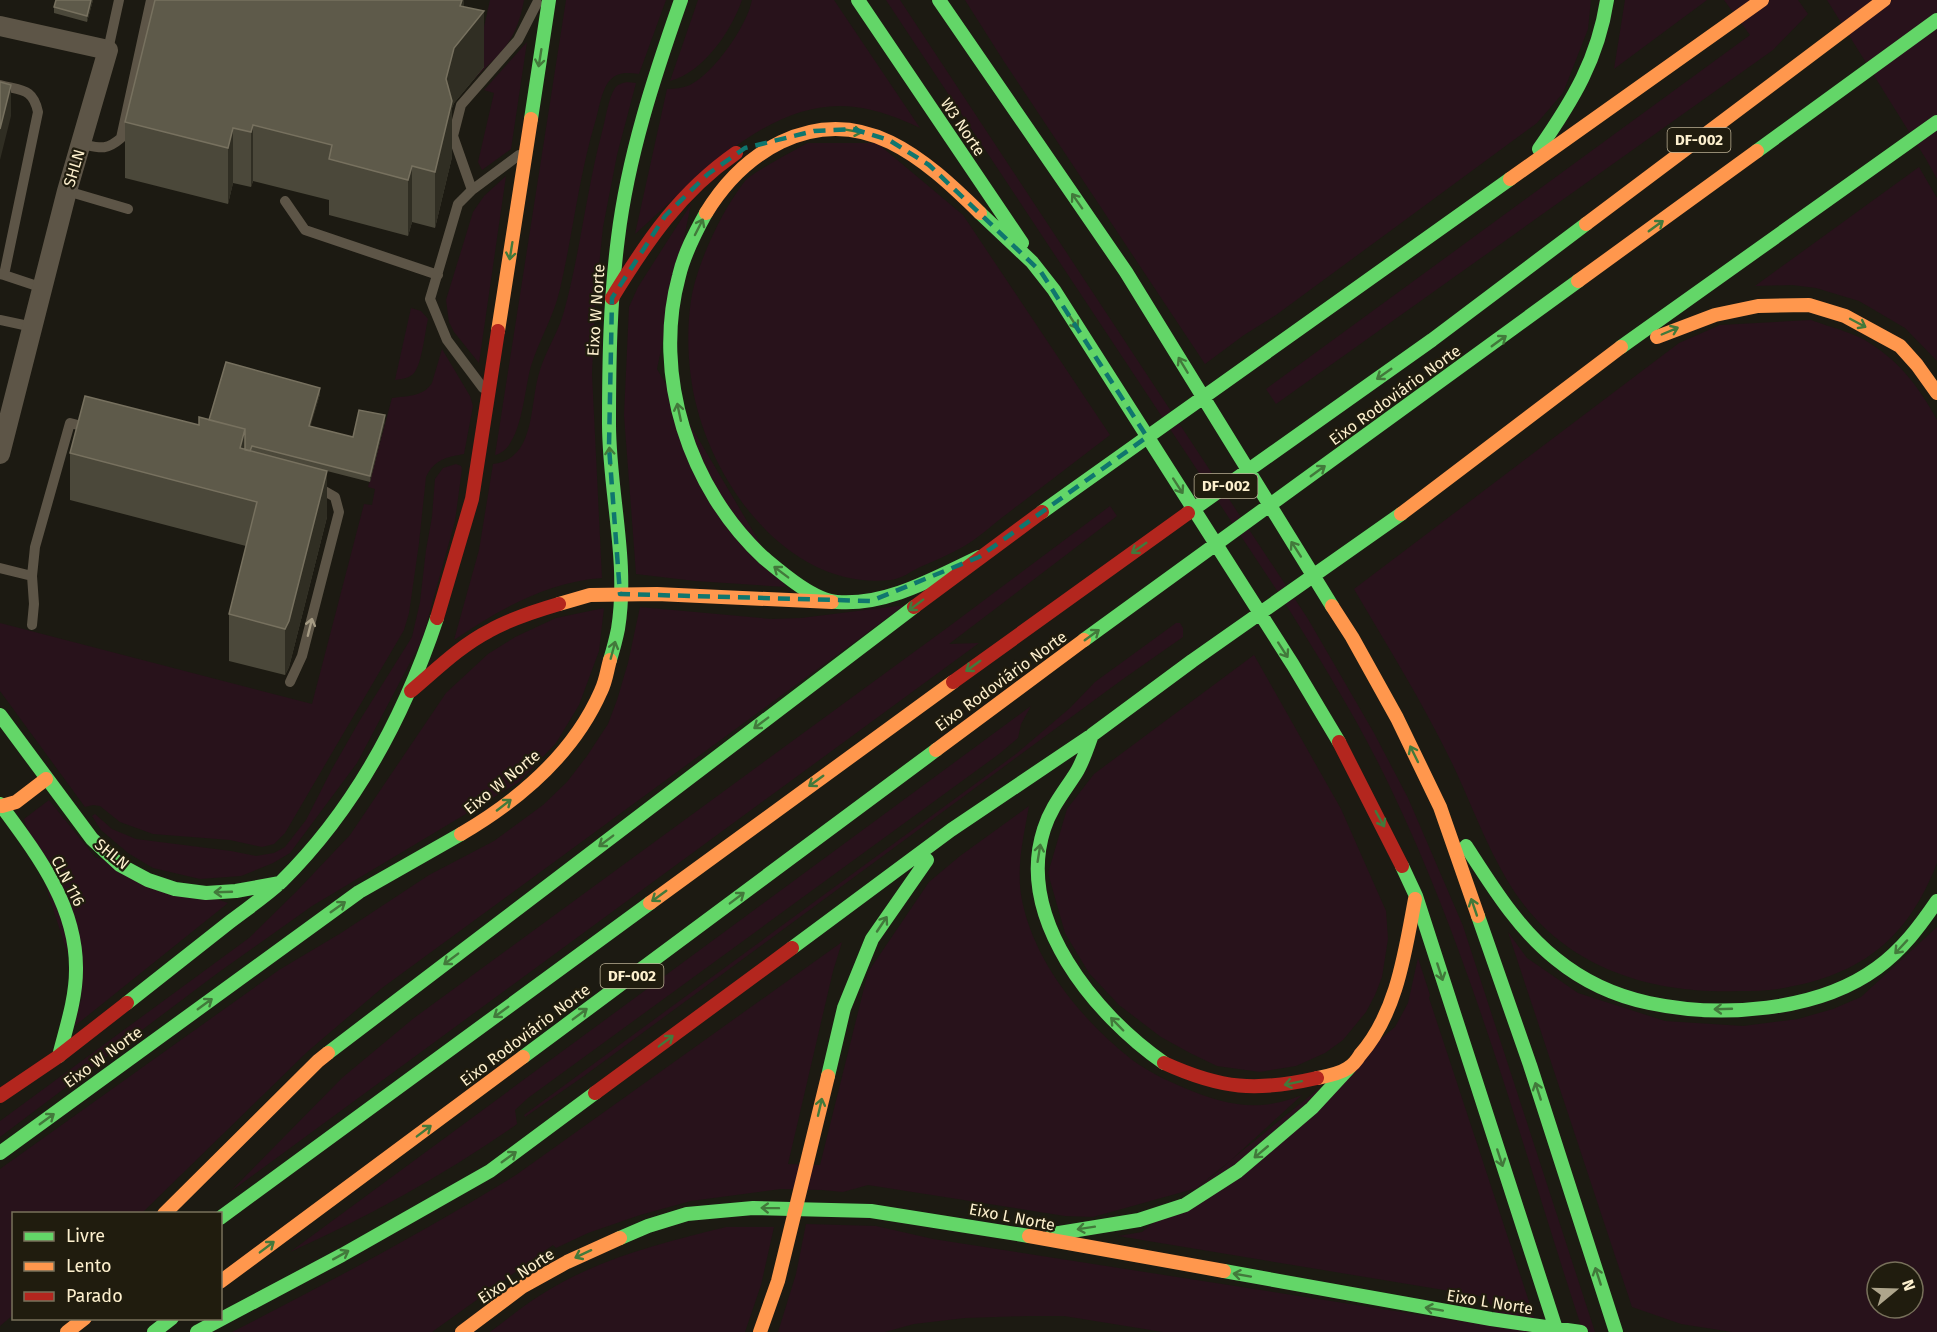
<svg xmlns="http://www.w3.org/2000/svg" width="1937" height="1332" font-family="'Fira Sans',sans-serif">
<style>
.green{fill:#28121b;fill-rule:evenodd}
.lines{fill:none;stroke-linecap:round;stroke-linejoin:round}
.lane{stroke:#5d5547;stroke-width:10}
.street{stroke:#5d5547;stroke-width:20}
.fast{stroke:#63d668;stroke-width:14}
.slow{stroke:#ff974d;stroke-width:14}
.jam{stroke:#b3261e;stroke-width:14}
.wall{fill:#4b483a}
.shaded-wall{fill:#302e23}
.building{fill:#5e5a4a;stroke:#77715f;stroke-width:1.5}
.oneway{stroke:#42793b}
.oneway2{stroke:#a59b84}
.marked{fill:none;stroke:#0f766e;stroke-width:4.5;stroke-dasharray:12 8;stroke-linejoin:round}
.labels{text-anchor:middle;dominant-baseline:central;stroke-width:4.5;stroke-linejoin:round;paint-order:stroke}
.shield{fill:#201c0e;stroke:#bbb094;stroke-width:1.5}
.shield-label{font-size:15px;font-weight:bold;fill:#fdf0ce}
.street-label{font-size:16px;fill:#fdf0ce;stroke:#201c0e}
</style>
<rect width="100%" height="100%" fill="#1c1a12"/>
<path class="green" d="M490,0H524C516,43 502,51 472,81Z
M566,0H666L639,74C625,72 615,72 607,84C601,94 599,108 596,119C579,175 573,233 560,289C554,316 539,340 531,366C524,389 522,449 495,455Z
M698,0H742C731,31 704,72 670,81Z
M752,0H834L920,128C899,118 879,110 855,107C768,96 695,182 635,234L667,89C675,89 682,88 690,85C714,73 747,26 752,0Z
M886,0H900L1308,619L1374,733L1408,798L1463,926L1595,1332H1583C1523,1150 1474,962 1391,789C1359,721 1318,656 1278,592Z
M965,0H1591L1588,29L1563,93L1537,123L1276,315L1244,335L1205,364L1003,60Z
M1625,0H1707L1614,69Z
M1724,0H1798L1808,14L1773,50L1276,404L1266,389L1750,35Z
M1827,0H1937V179L1926,159Z
M527,42L511,149L482,170L478,162L494,93L484,90Z
M627,82L636,83L617,155L603,227L595,305L592,374L602,578C546,582 499,610 454,640L479,550L493,464C537,459 529,402 540,370C546,351 557,334 563,315C580,255 586,192 602,132C606,118 608,99 615,88C618,84 623,83 627,82Z
M807,143H877L963,215L1110,435C1076,461 1042,487 1008,513C993,524 978,539 961,548C948,555 934,561 920,567C912,571 901,579 891,580C792,591 717,490 696,404C688,372 686,333 691,300C697,263 722,210 745,181C753,172 794,151 807,143Z
M1919,167L1937,198V361L1905,328L1859,301L1816,288L1792,285L1755,286Z
M506,176L479,363L454,332L449,322L446,300L473,212L484,196Z
M691,204L657,369L786,587L695,581L636,574L624,415L629,307L638,287Z
M411,308L421,311L428,319C425,331 422,364 414,373C410,378 402,379 395,380Z
M1811,320C1829,327 1856,333 1871,344C1901,363 1920,389 1937,420V863C1908,938 1863,974 1784,988C1769,991 1754,991 1739,991C1656,994 1573,971 1521,901C1491,860 1474,809 1452,763C1423,703 1388,647 1354,589L1679,343L1720,325Z
M442,349L470,396L473,406L464,454C446,457 434,460 426,477L419,543L409,613L404,630L285,833L274,844L262,847L230,840L153,834L120,822L100,806L93,805L85,807L0,691V623L312,704L364,504L372,505L375,489L368,487L392,398C407,396 423,397 432,383Z
M456,464L461,466L462,469L455,521L422,640L357,763L290,853L273,863L241,876L200,879L153,868L128,853L101,830L92,816L95,814L112,829L136,839L231,851L256,856L274,853L285,847L306,820L332,769L360,720L412,637L420,602L426,550L432,517L435,479L443,468Z
M1110,506L1117,516L949,644L979,643L230,1192L342,1078L414,1018L951,625Z
M905,605L382,988L307,1052L142,1213L14,1214L13,1315L0,1326V1169L279,970L341,933L429,875L494,841L543,805L567,782L587,756L608,724L617,700L628,663L640,607L771,619L801,618Z
M604,608L599,651L579,705L556,743L519,782L312,906L219,972L0,1137V1121L249,938L297,891L350,835L446,693L488,654L515,637L556,618Z
M1176,623H1180L1183,628V637L1123,679L584,1076L525,1117L524,1115L1016,754L1070,708L1095,682Z
M1254,655L1341,809L1386,911L1388,939L1382,977L1375,995L1366,1012L1343,1040L1325,1053L1296,1066L1260,1072L1217,1066L1190,1053L1161,1037L1119,1005L1089,973L1065,933L1048,873L1067,809L1094,774Z
M1031,706L1021,724L1018,738L999,754L528,1098L515,1110L517,1124C446,1174 369,1216 290,1252Z
M49,800L95,857L228,903L71,1029L82,998L24,819Z
M1029,806C1023,840 1015,871 1023,905C1037,966 1083,1021 1131,1059C1148,1072 1168,1081 1187,1089C1210,1099 1237,1107 1262,1105C1276,1104 1289,1100 1302,1095L1220,1170L1197,1188L1093,1217L1065,1216L868,1185L843,1192L822,1190L781,1189L691,1201L640,1215L588,1233L556,1248L553,1245L432,1332H232C328,1283 424,1232 516,1175L842,942L833,971L788,1164L820,1165L868,972L929,882L960,856Z
M1937,927V1332H1732L1681,1324L1632,1307L1508,932L1527,958L1578,993L1665,1021L1743,1026L1798,1019L1833,1009L1861,997ZM1877,1272H1913V1308H1877Z
M1418,958L1430,995L1429,998L1539,1332H1163L1064,1316H1028L965,1318L914,1324L885,1332H778L796,1274L806,1224L876,1226L933,1239L1504,1328L1486,1297L1118,1236L1142,1232L1395,1027L1408,1003Z
M726,1227H774L761,1285L745,1332H490C506,1320 522,1307 539,1296C596,1259 661,1243 726,1227Z"/>
<g class="lines">
<path class="lane" d="M108,50L119,0
M0,85C22,91 33,88 38,112L4,275L0,274
M82,144C100,148 106,151 121,138L151,0
M472,190L453,136L461,105L518,40L537,3
M67,191L128,209
M285,201L305,230L438,275
M4,275L43,288
M0,320L33,327
M483,388L447,340L430,299L458,204L472,190L519,155
M0,568L32,576
M32,625L34,604L32,576L35,547L70,423L90,428
M290,682L302,656L339,512L335,497L314,485"/>
<path class="street" d="M0,26L108,50L67,191L0,454"/>
<path class="fast" d="M858,0L1022,243
M939,0L1126,272L1332,606
M531,119L549,0
M1539,149C1573,100 1598,59 1607,0
M1757,151L1937,20
M706,213C695,233 684,254 679,276C652,375 689,489 764,558C782,573 813,600 837,602C887,606 936,577 979,557
M980,213L1032,262L1054,290L1293,665L1339,742
M1621,347L1937,122
M1042,512L1510,179
M1188,513L1432,340L1586,224
M1084,640L1578,281
M610,660C613,650 616,639 618,629C629,561 609,492 609,424C609,362 610,300 618,238C628,156 654,77 681,0
M0,715L92,839L120,865L148,880L175,889L206,893L236,891L280,883
M1092,735C1087,748 1083,762 1076,773C1064,792 1051,807 1044,829C1015,919 1095,1015 1164,1063
M0,804C36,853 77,905 76,970C76,999 66,1028 59,1056
M1466,846C1492,886 1518,929 1556,959C1583,981 1616,996 1649,1003C1720,1018 1817,1012 1877,968C1902,950 1920,926 1937,901
M1402,866L1416,896L1557,1332
M1478,916L1530,1065L1616,1332
M792,948L951,830L1092,735L1192,661L1401,514
M127,1003C162,975 197,948 231,921C248,908 266,896 281,882C356,808 404,717 437,618
M328,1053L914,607
M523,1057L936,750
M828,1076L844,1008L872,939L927,860
M0,1153L359,892L461,834
M220,1218L650,903
M1053,1234L1139,1220L1185,1205L1238,1171L1312,1108L1349,1068
M620,1238L648,1226L687,1214L753,1208L871,1211L1029,1236
M1224,1271L1491,1319L1581,1332
M154,1332L172,1318
M197,1332L342,1255L490,1171L595,1093"/>
<path class="slow" d="M1510,179L1762,0
M706,213C725,182 748,158 781,142C863,103 924,158 980,213
M1586,224L1884,0
M1578,281L1757,151
M498,331L531,119
M1657,337L1715,315L1758,306L1809,305L1845,316L1900,346L1917,365L1937,393
M1401,514L1621,347
M559,604L590,595L657,594L832,602
M1332,606L1352,637L1397,718L1440,807L1478,916
M936,750L1084,640
M2,806L16,802L46,779
M461,834C519,800 574,753 601,691C606,681 607,670 610,660
M650,903L953,682
M1317,1078C1327,1076 1339,1074 1348,1068C1353,1065 1357,1060 1360,1055C1397,1013 1405,952 1415,899
M164,1214L318,1061L328,1053
M1029,1236L1224,1271
M220,1282L523,1057
M67,1332L85,1318
M462,1332L522,1287L567,1262L620,1238
M760,1332L778,1281L828,1076"/>
<path class="jam" d="M612,298C647,241 680,192 736,153
M914,607L1042,512
M437,618L472,499L498,331
M953,682L1188,513
M411,691C436,670 460,646 489,631C510,619 535,611 559,604
M1339,742L1402,866
M1164,1063C1221,1089 1256,1092 1317,1078
M595,1093L792,948
M0,1096L59,1056L127,1003"/>
</g>
<path class="wall" d="M93,0L87,22L54,13V7Z
M464,0V7L484,67L454,103L452,108V157L435,228L412,222L408,236L329,215V200L253,181L251,187L233,183L228,204L125,178V122Z
M320,394L310,426L353,437L385,421L370,482L327,471V517L289,667L285,675L229,661V614L246,546L70,500V453L199,425L209,420Z"/>
<path class="shaded-wall" d="M91,0H93L87,22V16Z
M462,0H464V35L484,11V67L454,103L452,108V157L435,228V172L446,79Z
M11,85V116L0,160V129Z
M253,125V181L251,187V132Z
M233,128V183L228,204V148Z
M412,166V222L408,236V180Z
M320,388V394L309,432V426Z
M385,415V421L370,482V476Z
M245,429V475L240,448Z
M327,471V517L289,667L285,675V629Z"/>
<path class="building" d="M56,0H91L87,16L54,7Z
M155,0H462L460,6L484,11L454,48L446,79L452,101L435,172L412,166L408,180L329,159L332,145L253,125L251,132L233,128L228,148L125,122Z
M0,82L11,85L0,129Z
M226,362L320,388L309,426L353,437L359,410L385,415L370,476L252,446L250,451L245,450V429L209,420Z
M85,396L199,425V417L245,429L240,448L327,471L289,621L285,629L229,614L257,502L70,453Z"/>
<defs><path id="oneway-shaft" d="M-6 0H5M1.5-3L5.5 0L1.5 3" fill="none" stroke-width="1.6" stroke-linecap="round" stroke-linejoin="round" transform="scale(1.5)"/></defs>
<g class="oneway">
<use href="#oneway-shaft" transform="translate(540 58) rotate(99)"/>
<use href="#oneway-shaft" transform="translate(853 131) rotate(10)"/>
<use href="#oneway-shaft" transform="translate(1077 201) rotate(-125)"/>
<use href="#oneway-shaft" transform="translate(1656 226) rotate(-36)"/>
<use href="#oneway-shaft" transform="translate(699 227) rotate(-63)"/>
<use href="#oneway-shaft" transform="translate(511 251) rotate(99)"/>
<use href="#oneway-shaft" transform="translate(1073 321) rotate(57)"/>
<use href="#oneway-shaft" transform="translate(1858 323) rotate(28)"/>
<use href="#oneway-shaft" transform="translate(1670 331) rotate(-23)"/>
<use href="#oneway-shaft" transform="translate(1499 341) rotate(-36)"/>
<use href="#oneway-shaft" transform="translate(1183 365) rotate(-121)"/>
<use href="#oneway-shaft" transform="translate(1384 374) rotate(145)"/>
<use href="#oneway-shaft" transform="translate(679 412) rotate(-102)"/>
<use href="#oneway-shaft" transform="translate(610 456) rotate(-94)"/>
<use href="#oneway-shaft" transform="translate(1318 471) rotate(-36)"/>
<use href="#oneway-shaft" transform="translate(1178 486) rotate(57)"/>
<use href="#oneway-shaft" transform="translate(1139 548) rotate(145)"/>
<use href="#oneway-shaft" transform="translate(1296 549) rotate(-123)"/>
<use href="#oneway-shaft" transform="translate(781 572) rotate(-143)"/>
<use href="#oneway-shaft" transform="translate(916 605) rotate(143)"/>
<use href="#oneway-shaft" transform="translate(1092 635) rotate(-36)"/>
<use href="#oneway-shaft" transform="translate(613 650) rotate(-75)"/>
<use href="#oneway-shaft" transform="translate(1283 650) rotate(57)"/>
<use href="#oneway-shaft" transform="translate(973 666) rotate(144)"/>
<use href="#oneway-shaft" transform="translate(761 723) rotate(143)"/>
<use href="#oneway-shaft" transform="translate(1414 754) rotate(-116)"/>
<use href="#oneway-shaft" transform="translate(816 781) rotate(144)"/>
<use href="#oneway-shaft" transform="translate(504 805) rotate(-38)"/>
<use href="#oneway-shaft" transform="translate(1380 819) rotate(61)"/>
<use href="#oneway-shaft" transform="translate(606 841) rotate(143)"/>
<use href="#oneway-shaft" transform="translate(1039 853) rotate(-81)"/>
<use href="#oneway-shaft" transform="translate(223 892) rotate(178)"/>
<use href="#oneway-shaft" transform="translate(659 896) rotate(144)"/>
<use href="#oneway-shaft" transform="translate(737 898) rotate(-37)"/>
<use href="#oneway-shaft" transform="translate(338 907) rotate(-35)"/>
<use href="#oneway-shaft" transform="translate(1474 907) rotate(-109)"/>
<use href="#oneway-shaft" transform="translate(882 924) rotate(-56)"/>
<use href="#oneway-shaft" transform="translate(1901 947) rotate(133)"/>
<use href="#oneway-shaft" transform="translate(451 959) rotate(143)"/>
<use href="#oneway-shaft" transform="translate(1440 972) rotate(72)"/>
<use href="#oneway-shaft" transform="translate(205 1004) rotate(-36)"/>
<use href="#oneway-shaft" transform="translate(1723 1009) rotate(178)"/>
<use href="#oneway-shaft" transform="translate(501 1012) rotate(144)"/>
<use href="#oneway-shaft" transform="translate(580 1014) rotate(-37)"/>
<use href="#oneway-shaft" transform="translate(1117 1024) rotate(-134)"/>
<use href="#oneway-shaft" transform="translate(666 1041) rotate(-37)"/>
<use href="#oneway-shaft" transform="translate(1293 1083) rotate(168)"/>
<use href="#oneway-shaft" transform="translate(1538 1091) rotate(-108)"/>
<use href="#oneway-shaft" transform="translate(820 1107) rotate(-77)"/>
<use href="#oneway-shaft" transform="translate(47 1119) rotate(-36)"/>
<use href="#oneway-shaft" transform="translate(424 1131) rotate(-37)"/>
<use href="#oneway-shaft" transform="translate(1261 1152) rotate(140)"/>
<use href="#oneway-shaft" transform="translate(509 1157) rotate(-36)"/>
<use href="#oneway-shaft" transform="translate(1500 1158) rotate(72)"/>
<use href="#oneway-shaft" transform="translate(770 1208) rotate(-179)"/>
<use href="#oneway-shaft" transform="translate(1086 1228) rotate(171)"/>
<use href="#oneway-shaft" transform="translate(267 1247) rotate(-37)"/>
<use href="#oneway-shaft" transform="translate(583 1254) rotate(155)"/>
<use href="#oneway-shaft" transform="translate(341 1255) rotate(-29)"/>
<use href="#oneway-shaft" transform="translate(1242 1275) rotate(-170)"/>
<use href="#oneway-shaft" transform="translate(1598 1276) rotate(-108)"/>
<use href="#oneway-shaft" transform="translate(1434 1309) rotate(-170)"/>
</g>
<use class="oneway2" href="#oneway-shaft" transform="translate(310 627) rotate(-76)"/>
<path class="marked" d="M853,129L889,140L929,165L1041,272L1147,437L979,557L871,601L620,594L609,447L612,298L665,216L708,174L745,148L814,131Z"/>
<g class="labels">
<g class="shield">
<rect x="1667.5" y="128" width="63" height="24" rx="4.5"/>
<rect x="1194.5" y="474" width="63" height="24" rx="4.5"/>
<rect x="600.5" y="964" width="63" height="24" rx="4.5"/>
</g>
<g class="shield-label">
<text x="1699" y="140">DF-002</text>
<text x="1226" y="486">DF-002</text>
<text x="632" y="976">DF-002</text>
</g>
<g class="street-label">
<text transform="translate(963 127) rotate(56)">W3 Norte</text>
<text transform="translate(74 168) rotate(-73)">SHLN</text>
<text transform="translate(596 310) rotate(-86)">Eixo W Norte</text>
<text transform="translate(1395 395) rotate(-36)">Eixo Rodoviário Norte</text>
<text transform="translate(1001 681) rotate(-36)">Eixo Rodoviário Norte</text>
<text transform="translate(502 782) rotate(-39)">Eixo W Norte</text>
<text transform="translate(112 854) rotate(39)">SHLN</text>
<text transform="translate(68 881) rotate(63)">CLN 116</text>
<text transform="translate(525 1035) rotate(-37)">Eixo Rodoviário Norte</text>
<text transform="translate(103 1057) rotate(-36)">Eixo W Norte</text>
<text transform="translate(1012 1217) rotate(11)">Eixo L Norte</text>
<text transform="translate(516 1276) rotate(-33)">Eixo L Norte</text>
<text transform="translate(1490 1302) rotate(9)">Eixo L Norte</text>
</g>
</g>
<rect x="12" y="1212" width="210" height="108" fill="#201c0e" stroke="#78715b" stroke-width="1.5"/>
<rect x="24" y="1232" width="30" height="9" fill="#63d668" stroke="#78715b" stroke-width="1.5"/>
<text x="66" y="1242" font-size="18" fill="#fdf0ce">Livre</text>
<rect x="24" y="1262" width="30" height="9" fill="#ff974d" stroke="#78715b" stroke-width="1.5"/>
<text x="66" y="1272" font-size="18" fill="#fdf0ce">Lento</text>
<rect x="24" y="1292" width="30" height="9" fill="#b3261e" stroke="#78715b" stroke-width="1.5"/>
<text x="66" y="1302" font-size="18" fill="#fdf0ce">Parado</text>
<g transform="translate(1895 1290) rotate(71)"><circle r="28" fill="#201c0e" stroke="#78715b" stroke-width="1.5"/>
<path d="M0-4.5L10 22L0 15L-10 22Z" fill="#aea58c"/>
<text y="-9" font-size="16" font-weight="bold" text-anchor="middle" fill="#fdf0ce">N</text>
</g>
</svg>
